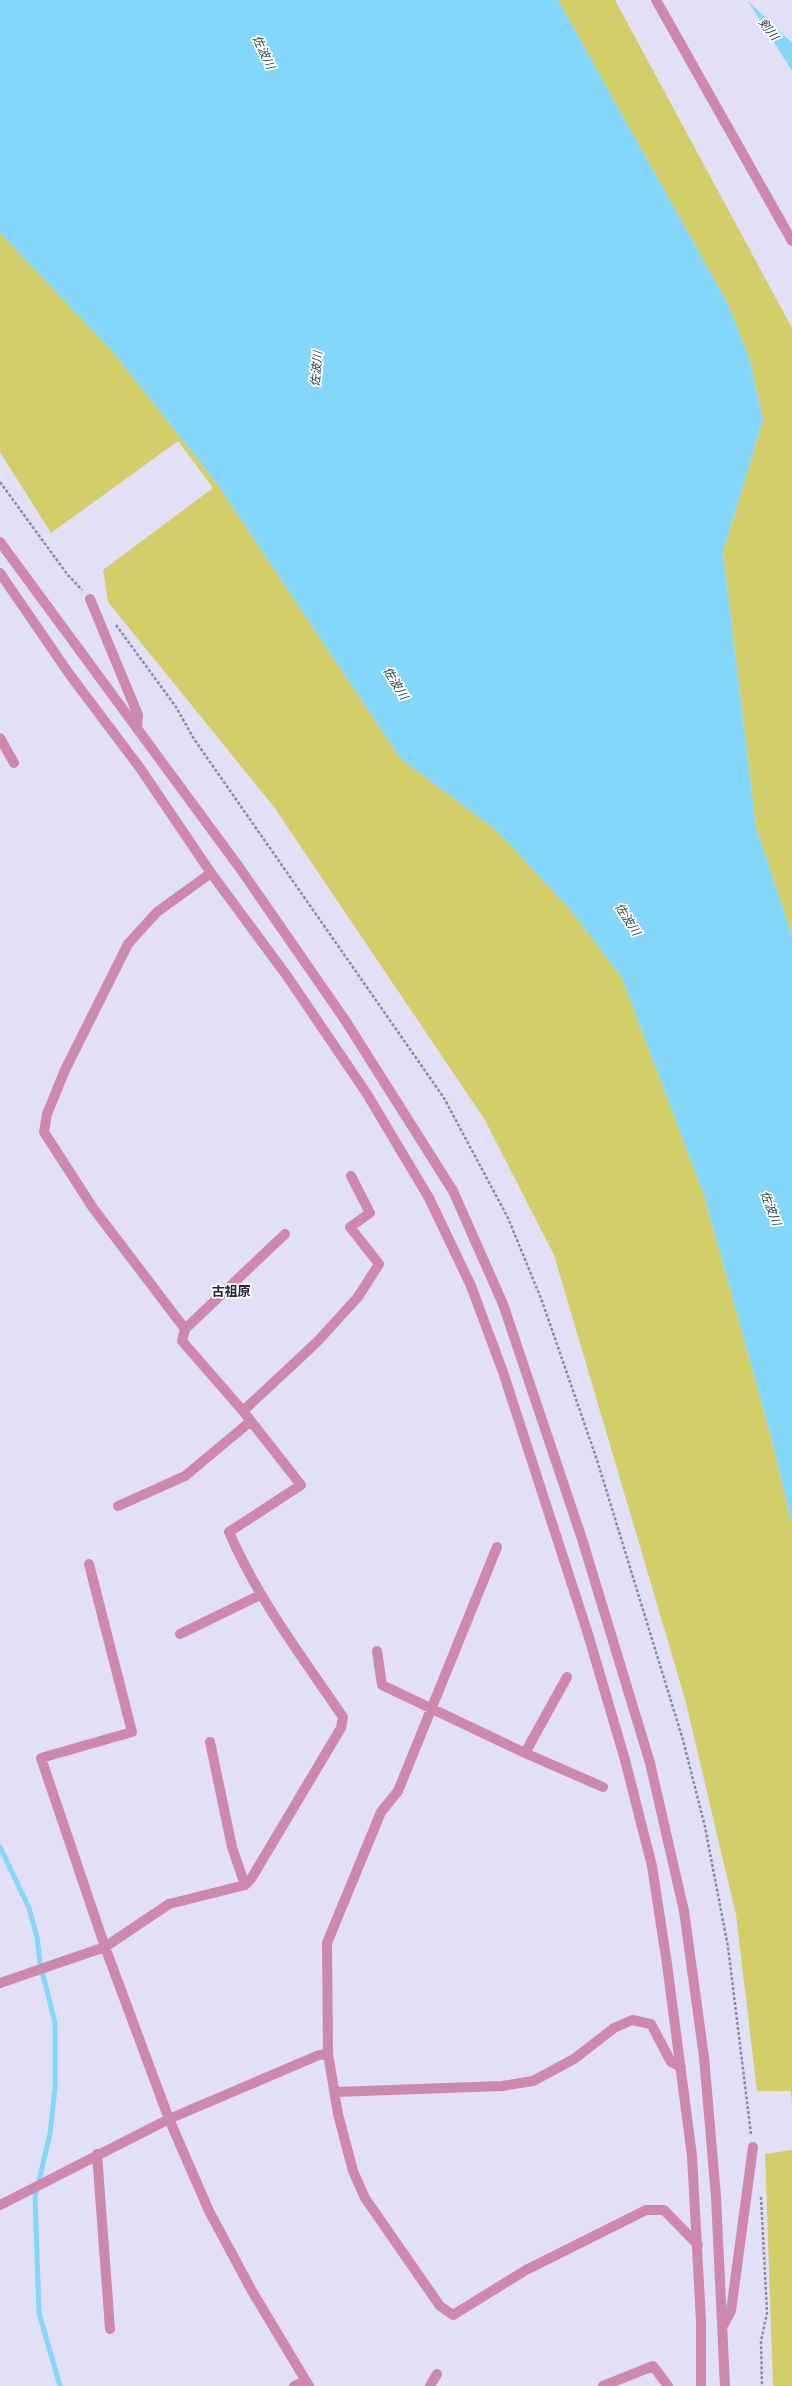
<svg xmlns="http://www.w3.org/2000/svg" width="792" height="2386" font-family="'Libre Baskerville','Noto Sans JP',serif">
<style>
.green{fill:#d2ce69}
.water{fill:#85d7fa}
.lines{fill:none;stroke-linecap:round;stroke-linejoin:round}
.stream{stroke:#85d7fa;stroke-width:5}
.path{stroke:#8c8ba1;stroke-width:2.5;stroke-dasharray:3 2;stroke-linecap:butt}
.minor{stroke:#ce88ad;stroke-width:10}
.labels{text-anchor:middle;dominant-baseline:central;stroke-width:3.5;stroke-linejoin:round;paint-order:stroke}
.water-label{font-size:12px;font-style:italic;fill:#29444f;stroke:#fff}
.quarter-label{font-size:13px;font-weight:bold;fill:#27253b;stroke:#fff}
</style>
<rect width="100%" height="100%" fill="#e1e0f7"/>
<path class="green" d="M558,0H615L792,328V935L756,827L723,552L763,420L749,357L728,304Z
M0,233L112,351L218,485L401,759L497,831L569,908L622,978L704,1195L770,1433L792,1523V2105L791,2091H757L736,1915L685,1699L554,1255L485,1120L274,807L108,602L103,570L213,488L178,441L51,533L0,452Z
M792,2150V2386H773L765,2154Z"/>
<path class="water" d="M0,0H558L728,304L749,357L763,420L723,552L756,827L792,935V1523L770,1433L704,1195L622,978L569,908L497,831L401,759L218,485L112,351L0,233Z
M748,1L792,43V71Z"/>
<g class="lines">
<path class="stream" d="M0,1847L29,1908L37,1937L40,1963L55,2023V2088L50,2134L35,2197L39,2313L60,2386"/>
<path class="path" d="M0,482L67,574L82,590
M116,625L176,707L194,739L444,1098L508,1218L542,1301L597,1460L683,1740L705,1827L728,1947L751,2134
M761,2197L767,2313L761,2341L762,2386"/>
<path class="minor" d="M656,0L792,241
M0,542L239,867L345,1020L453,1191L503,1304L583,1542L650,1763L684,1911L704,2057L716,2197L725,2386
M0,573L70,675L140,768L211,873L287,976L367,1094L429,1198L471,1286L503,1372L588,1634L625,1760L652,1866L667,1964L692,2156L701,2321V2386
M90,599L138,715L137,729
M0,738L14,763
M185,1329L93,1208L44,1132L47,1114L65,1070L128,944L157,912L211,873
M243,1411L317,1342L358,1297L379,1264L350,1227L370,1213L351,1176
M118,1506L185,1476L251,1421
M497,1547L398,1791L381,1812L327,1943L328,2054L338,2114L353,2171L365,2198L440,2306L453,2315L526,2270L646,2210H664L698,2245
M89,1564L132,1732L41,1758L105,1947L169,2119L209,2211L252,2291L309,2386
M180,1634L260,1595
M377,1651L382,1685L525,1753L603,1787
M210,1742L232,1847L245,1885
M525,1753L567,1677
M0,1983L105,1947L169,1904L245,1885L251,1879L341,1728L343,1717C302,1657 258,1599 229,1532L301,1485L243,1411L182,1341L185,1329L285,1234
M335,2092L502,2086L533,2081L574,2059L614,2028L632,2020L651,2024L671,2062L681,2067
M97,2154L110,2329
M0,2205L169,2119L319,2055L328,2054
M724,2324L731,2311L753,2147
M294,2386L305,2381
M430,2386L437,2374
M603,2386L653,2366L668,2386"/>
</g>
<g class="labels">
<g class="water-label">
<text transform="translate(769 29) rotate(52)">剣川</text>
<text transform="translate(264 52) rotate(65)">佐波川</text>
<text transform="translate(316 369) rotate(-85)">佐波川</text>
<text transform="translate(396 683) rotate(58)">佐波川</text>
<text transform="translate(628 919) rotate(57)">佐波川</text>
<text transform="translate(771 1208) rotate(69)">佐波川</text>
</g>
<g class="quarter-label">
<text x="231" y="1291">古祖原</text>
</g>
</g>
</svg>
